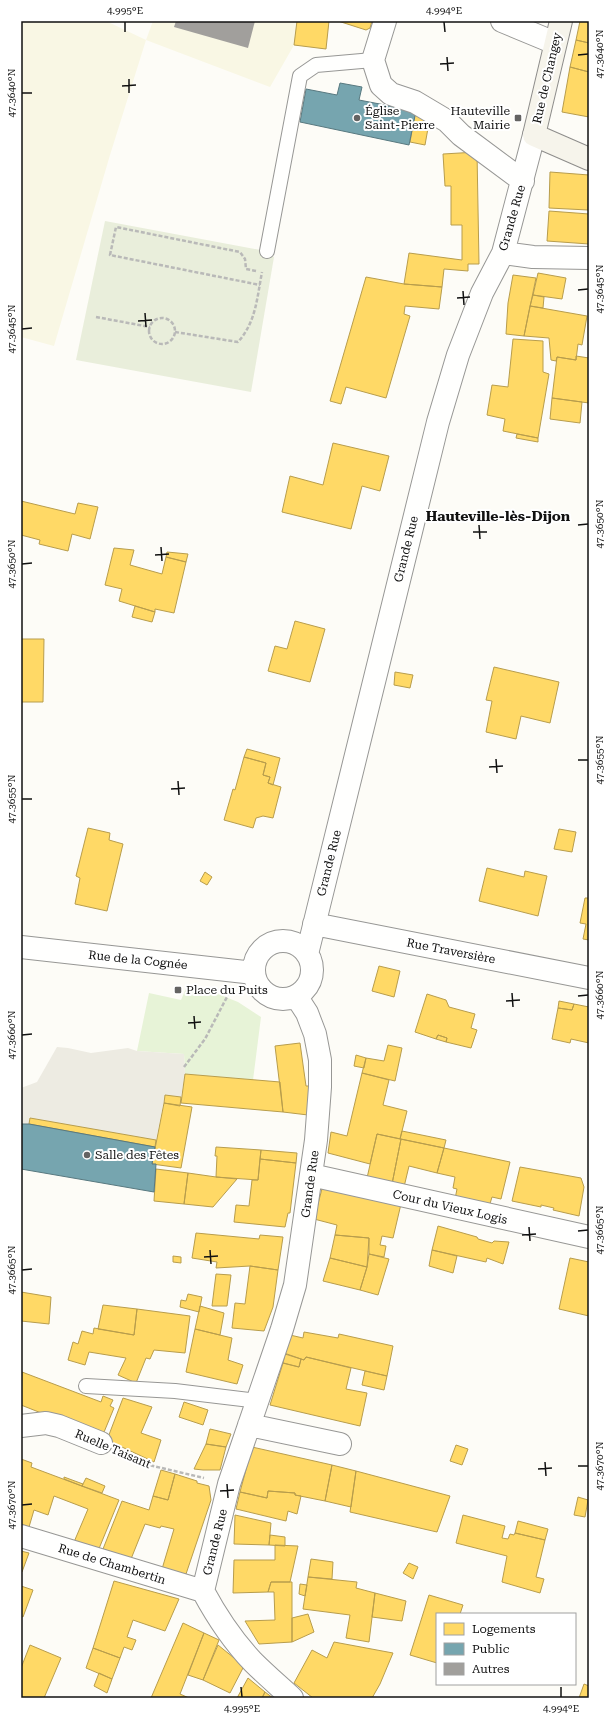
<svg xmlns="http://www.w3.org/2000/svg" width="610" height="1719" font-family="'Roboto Serif',serif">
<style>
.farmland{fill:#f9f7e4}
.green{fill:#e7f3d7}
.cemetery{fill:#e9eedb}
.plaza{fill:#edebe2}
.homes{fill:#ffd966;stroke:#b89d4c}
.public{fill:#76a5af;stroke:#587980}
.building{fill:#a19f9c}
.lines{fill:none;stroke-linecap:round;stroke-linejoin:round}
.lane-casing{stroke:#979795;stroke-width:16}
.street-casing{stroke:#979795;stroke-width:24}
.secondary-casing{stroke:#8e8d8b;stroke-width:24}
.path{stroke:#b9b9b8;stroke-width:2.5;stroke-dasharray:4 2;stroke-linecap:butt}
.lane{stroke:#fffffe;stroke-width:14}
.street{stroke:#fffffe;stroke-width:22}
.secondary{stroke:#f6f4eb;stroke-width:22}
.ticks{fill:none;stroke:#111;stroke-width:1.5}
.poi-dot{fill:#646362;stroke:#fff;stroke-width:1.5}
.labels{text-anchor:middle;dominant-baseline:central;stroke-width:4;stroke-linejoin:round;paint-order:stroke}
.street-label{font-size:12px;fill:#111;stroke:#fff}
.poi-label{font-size:12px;fill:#111;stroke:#fff;text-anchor:start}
.quarter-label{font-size:14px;font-weight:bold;fill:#111;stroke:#fff}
.neatline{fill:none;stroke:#111;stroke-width:1.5}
.ticks-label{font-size:10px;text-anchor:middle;fill:#111}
</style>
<rect width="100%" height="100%" fill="#fdfcf7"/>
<path class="farmland" d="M21,21H106L146,40L153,21H329L326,49L294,45L270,87L146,40L110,155L54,346L21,337Z"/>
<path class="green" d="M187,986L218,994L238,1002L261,1017L253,1080L185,1074L184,1054L137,1051L149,993L181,1000Z"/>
<path class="cemetery" d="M105,221L266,251L274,257L251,392L76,360Z"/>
<path class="plaza" d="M57,1047L68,1048L91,1053L128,1048L137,1051L184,1054L185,1074L181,1097L165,1095L156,1140L30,1118L29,1124H21V1088L37,1082Z"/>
<path class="homes" d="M297,21H329L326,49L294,45Z
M338,21H372L370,28L366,30Z
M580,21H589V43L576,40Z
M576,40L589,43V72L570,67Z
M570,67L589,72V117L562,112Z
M415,114L430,117L425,145L410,142Z
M477,152L479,264H468V271L444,269L442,287L404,284L409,253L462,260V225H451V186H445L443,154Z
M550,172L589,175L588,210L549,208Z
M549,211L589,214V244L547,241Z
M538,273L566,278L562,299L533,295Z
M513,275L536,278L524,336L506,334L508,303Z
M366,277L404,284L442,287L439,309L405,306L404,314L410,316L386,398L346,387L341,404L330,401Z
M533,295L544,297L543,308L530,306Z
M530,306L587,316L582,345L578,344L576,360L557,357L556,361L551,360L549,338L524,336Z
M513,339L543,341V372L549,374L538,438L503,431L505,419L487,415L492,385L508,387Z
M576,356L589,358V403L552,398L557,357L576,360Z
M552,398L582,402L580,423L550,419Z
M517,434L538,438V442L516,438Z
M333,443L389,456L380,491L362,486L351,529L282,512L290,476L323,485Z
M21,501L75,514L78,503L98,507L90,539L72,534L68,551L39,544L40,540L21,535Z
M114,548L134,550L130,565L162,574L166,557L186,562L174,613L155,609V612L119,601L122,589L105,585Z
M167,552L188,554L186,562L166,557Z
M135,606L155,612L152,622L132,617Z
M295,621L325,629L310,682L268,671L275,646L287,649Z
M21,639H44L43,702H21Z
M494,667L559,682L550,723L521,716L516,739L486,732L492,701L486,700Z
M395,672L413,675L410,688L394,685Z
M247,749L280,758L273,785L268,783L270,777L263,775L266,763L244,757Z
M244,757L266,763L263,775L270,777L268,783L281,787L273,818L263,816L256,818L253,828L224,820L233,789L235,790Z
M88,828L110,833L109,840L123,844L107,911L75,904L80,878L76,876Z
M559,829L576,832L572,852L554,849Z
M487,868L524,877L525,871L547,876L538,916L479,901Z
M205,872L212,877L207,885L200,881Z
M585,898H589V940L583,939L586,924L580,923Z
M379,966L400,971L394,997L372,991Z
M427,994L446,1000L449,1007L475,1014L471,1028L477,1030L471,1048L446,1042L447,1038L438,1035L436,1039L415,1032Z
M559,1001L574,1004L572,1010L558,1008Z
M574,1004L589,1007V1043L571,1039L570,1043L552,1039L558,1008L572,1010Z
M438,1035L447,1038L446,1042L436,1039Z
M300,1043L306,1086H309L308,1115L283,1112L275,1046Z
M388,1045L402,1048L395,1081L362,1073L366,1058L384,1061Z
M356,1055L366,1058L364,1068L354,1066Z
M362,1073L389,1080L383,1105L407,1111L400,1139L377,1134L370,1164L328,1153L331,1132L347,1136Z
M185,1074L280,1082L283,1112L181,1103Z
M165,1095L181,1097L180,1106L164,1103Z
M164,1103L192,1107L181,1168L152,1164Z
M30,1118L156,1140L155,1147L29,1124Z
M402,1131L446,1140L444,1148L400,1139Z
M377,1134L401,1139L392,1184L367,1178Z
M401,1139L444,1148L437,1173L409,1166L404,1187L392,1184Z
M216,1147L261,1150L258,1180L216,1177L217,1156H215Z
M444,1148L510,1162L501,1199L492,1197L489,1207L455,1199L457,1189L453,1188L455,1177L437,1173Z
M261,1150L297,1153L296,1163L260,1159Z
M260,1159L296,1163L290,1213H288L285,1227L234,1222L236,1205L249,1206L252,1180H258Z
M520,1167L581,1178L584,1187L579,1216L553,1210L554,1208L541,1205V1207L512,1201Z
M156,1169L188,1173L184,1204L154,1201Z
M188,1173L216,1177L237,1179L213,1207L184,1204Z
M323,1185L401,1204L393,1238L382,1236L380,1245L386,1246L384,1257L369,1254V1238L335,1235L337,1225L314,1219Z
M438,1226L477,1237L478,1239L492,1243L494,1241L509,1242L503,1264L487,1258L486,1262L432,1250Z
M196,1233L259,1239L260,1235L283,1237L278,1270L250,1266L216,1268L217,1262L192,1258Z
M335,1235L369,1238L367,1267L330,1258Z
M432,1250L457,1256L453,1273L429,1266Z
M369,1254L389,1259L378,1295L360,1290L367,1267Z
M173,1256L181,1257V1263L173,1262Z
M330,1258L367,1267L360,1290L323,1281Z
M570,1258L589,1262V1316L559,1309Z
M250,1266L278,1270L273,1307L264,1331L232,1328L235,1303L245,1304Z
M216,1274L231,1275L227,1306H212Z
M21,1292L51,1297L49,1324L21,1321Z
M188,1294L202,1297L199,1312L180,1307L181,1300L186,1301Z
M103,1305L137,1309L134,1335L98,1329Z
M200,1306L224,1313L220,1335L195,1329Z
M137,1309L190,1316L185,1353L154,1350L150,1359L146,1358L136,1383L118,1375L126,1358L89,1352L85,1365L68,1360L73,1342L78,1344L82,1331L93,1334L94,1328L134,1335Z
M195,1329L232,1338L228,1360L243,1365L237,1384L186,1372Z
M304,1332L338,1338L339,1334L393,1346L387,1376L306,1357L304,1360L284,1353L290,1335L303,1338Z
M285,1354L301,1359L299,1367L283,1363Z
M306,1357L351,1368L346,1389L367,1393L360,1426L270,1405L283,1363L299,1367L301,1359L304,1360Z
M365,1371L387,1376L384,1390L362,1385Z
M22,1372L101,1402L103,1396L113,1400L110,1406L114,1408L102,1437L21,1405Z
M123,1398L152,1407L141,1433L161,1440L154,1462L107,1440Z
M184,1402L208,1410L203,1425L179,1417Z
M210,1429L231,1434L226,1447L206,1444Z
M206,1444L226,1447L220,1470H203L194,1469Z
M456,1445L468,1449L462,1465L450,1461Z
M252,1447L332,1465L325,1501L295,1495V1493L268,1491L267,1498L240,1492Z
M21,1459L32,1463L31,1467L119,1500L98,1551L74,1542L88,1509L54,1496L48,1515L34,1510L29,1527L21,1524Z
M332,1465L356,1471L351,1507L325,1501Z
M161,1470L175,1474L168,1500L153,1496Z
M356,1471L450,1496L437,1532L350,1512Z
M175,1474L197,1481V1483L209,1486L211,1500L186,1574L181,1575L162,1569L174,1529L161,1526L160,1528L145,1524L131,1559L103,1549L122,1501L149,1510L153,1496L168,1500Z
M64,1477L83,1484L82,1486L64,1479Z
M86,1478L105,1486L102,1493L82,1486Z
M268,1491L295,1493V1495L301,1496L297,1514L288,1511L286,1521L236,1509L240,1492L267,1498Z
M578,1497L588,1500L585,1517L574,1515Z
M235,1515L271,1523L269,1545L234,1544Z
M463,1515L505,1526L502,1538L508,1539L510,1534L514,1535L515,1533L545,1540L536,1577L544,1579L540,1593L502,1582L507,1556L456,1543Z
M518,1521L548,1529L545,1540L515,1533Z
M270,1535L285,1537V1546L269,1545Z
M275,1545L298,1546L290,1582H271L268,1592L233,1593L234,1560H275Z
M21,1551L29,1553L22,1572L21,1571Z
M311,1559L333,1562L332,1579L308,1577Z
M409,1563L418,1567L413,1579L403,1573Z
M308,1577L357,1582L356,1588L375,1593L369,1642L346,1638L350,1615L303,1609Z
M114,1581L179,1599L165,1631L133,1620L127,1637L136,1640L132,1650L124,1647L120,1658L93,1648Z
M271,1582H292V1642L259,1644L245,1621L275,1620L274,1592H268Z
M300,1584L307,1585L305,1596L299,1594Z
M21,1586L33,1590L23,1617L21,1616Z
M375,1593L406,1601L402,1621L372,1617Z
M429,1595L463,1605L460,1614H437V1663L410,1655Z
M308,1614L314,1632L292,1642V1618Z
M183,1623L204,1633L180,1694L189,1698H151Z
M204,1633L219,1640L203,1680L188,1675Z
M334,1642L393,1653L380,1684L372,1698H313L294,1683L312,1650L327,1658Z
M30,1645L61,1658L44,1698H21V1668Z
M218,1645L244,1666L230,1693L203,1680Z
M93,1648L120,1658L112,1679L86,1668Z
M99,1673L112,1679L107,1693L94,1686Z
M248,1678L265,1692L262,1698H237Z
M584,1684L589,1686V1698H579Z
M265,1692L273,1698H262Z"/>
<path class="public" d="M340,83L362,87L359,100L416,111L409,145L300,122L306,89L337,95Z
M21,1124H29L155,1147L152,1164H156L154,1192L21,1169Z"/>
<path class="building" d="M176,21H255L248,48L174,27Z"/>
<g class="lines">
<g class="lane-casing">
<path id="lane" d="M267,251L300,76L316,65L373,60
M86,1386L175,1391L258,1401"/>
</g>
<g class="street-casing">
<path id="street" d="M385,21L373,60L381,85L391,94L415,102L447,121L461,135L523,181
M502,21L555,43
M503,253L533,257L589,258
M314,924L589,978
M254 970a29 29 0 1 1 58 0a29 29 0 1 1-58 0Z
M21,947L254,973
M307,954L438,422L458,355L482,293L503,253L534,135
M311,1175L589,1237
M249,1425L340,1444
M21,1426L46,1423L59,1426L101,1443
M21,1536L203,1591
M203,1591L229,1484L282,1329L295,1285L316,1140L320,1087V1060L315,1034L307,1013L296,996
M203,1591C217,1617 233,1641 253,1662C266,1675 279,1686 292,1698"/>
</g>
<g class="secondary-casing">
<path id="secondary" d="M561,21L534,135L589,159"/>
</g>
<path class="path" d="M256,271L246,269L245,259L240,252L116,227L110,255L260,285
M96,317L150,327
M149 331a13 13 0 1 1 26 0a13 13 0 1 1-26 0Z
M175,332L238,342C256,322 257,298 262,272
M184,1067L205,1039L228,995
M123,1453L149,1465L204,1478"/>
<use href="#lane" class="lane"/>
<use href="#street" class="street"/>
<use href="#secondary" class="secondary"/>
</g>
<path class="ticks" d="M125,22V32M444,22L445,32M578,55L588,54M447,57L448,71M440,64L454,63M129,79V93M122,86L136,85M22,93H32M578,290L588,289M463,291L464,305M457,298L470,297M145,313L146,327M138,321L152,320M22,329L32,328M479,525L480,539M578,525L588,524M473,532H487M161,547L162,561M155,555L169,554M22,564L32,563M496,759L497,773M578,760H588M489,767L503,766M178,781L179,795M171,789L185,788M22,799H32M512,993L513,1007M578,996L588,995M506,1001L520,1000M194,1016L195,1029M188,1023L201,1022M22,1035L32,1034M529,1227L530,1241M578,1231L588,1230M522,1235L536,1234M210,1250L211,1264M204,1257L218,1256M22,1270L32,1269M545,1462L546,1476M578,1466H588M538,1469L552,1468M227,1484L228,1498M220,1491L234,1490M22,1505L32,1504M241,1687L242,1697M561,1687V1697"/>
<g class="poi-dot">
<circle cx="357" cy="118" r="4"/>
<rect x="514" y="114" width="8" height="8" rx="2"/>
<rect x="174" y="986" width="8" height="8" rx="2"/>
<circle cx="87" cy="1155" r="4"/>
</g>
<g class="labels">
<g class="street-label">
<text transform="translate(547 78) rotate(-77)">Rue de Changey</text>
<text transform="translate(512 218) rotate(-74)">Grande Rue</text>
<text transform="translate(406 549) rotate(-76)">Grande Rue</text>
<text transform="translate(329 863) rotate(-76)">Grande Rue</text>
<text transform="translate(451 951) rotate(11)">Rue Traversière</text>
<text transform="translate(138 960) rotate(6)">Rue de la Cognée</text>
<text transform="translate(310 1184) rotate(-82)">Grande Rue</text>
<text transform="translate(450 1207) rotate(13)">Cour du Vieux Logis</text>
<text transform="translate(113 1449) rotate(23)">Ruelle Taisant</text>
<text transform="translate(215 1542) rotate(-76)">Grande Rue</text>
<text transform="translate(112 1564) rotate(17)">Rue de Chambertin</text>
</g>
<g class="poi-label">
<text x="365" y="111">Église<tspan x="365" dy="14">Saint-Pierre</tspan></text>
<text x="510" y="111" text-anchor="end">Hauteville<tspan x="510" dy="14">Mairie</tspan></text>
<text x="186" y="990">Place du Puits</text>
<text x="95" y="1155">Salle des Fêtes</text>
</g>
<g class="quarter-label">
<text x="498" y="516">Hauteville-lès-Dijon</text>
</g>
</g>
<rect width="610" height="1719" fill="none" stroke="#ffffff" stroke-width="44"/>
<rect x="436" y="1613" width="140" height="72" fill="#ffffff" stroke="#a0a0a0"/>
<rect x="444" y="1623" width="20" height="12" fill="#ffd966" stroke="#a0a0a0"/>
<text x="472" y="1633" font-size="12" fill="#111111">Logements</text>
<rect x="444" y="1643" width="20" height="12" fill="#76a5af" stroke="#a0a0a0"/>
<text x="472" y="1653" font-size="12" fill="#111111">Public</text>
<rect x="444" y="1663" width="20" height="12" fill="#a19f9c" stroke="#a0a0a0"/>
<text x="472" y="1673" font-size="12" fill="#111111">Autres</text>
<rect x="22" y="22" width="566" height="1675" class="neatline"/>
<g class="ticks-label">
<text x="125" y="14">4.995°E</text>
<text x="444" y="14">4.994°E</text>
<text transform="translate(599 54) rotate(-90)" y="4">47.3640°N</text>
<text transform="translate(11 93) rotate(-90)" y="4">47.3640°N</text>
<text transform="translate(599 289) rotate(-90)" y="4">47.3645°N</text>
<text transform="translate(11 329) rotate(-90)" y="4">47.3645°N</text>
<text transform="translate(599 524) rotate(-90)" y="4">47.3650°N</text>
<text transform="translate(11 564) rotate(-90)" y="4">47.3650°N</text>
<text transform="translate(599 760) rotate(-90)" y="4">47.3655°N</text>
<text transform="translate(11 799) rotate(-90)" y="4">47.3655°N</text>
<text transform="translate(599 995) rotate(-90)" y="4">47.3660°N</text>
<text transform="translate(11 1035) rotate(-90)" y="4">47.3660°N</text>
<text transform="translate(599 1230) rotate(-90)" y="4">47.3665°N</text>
<text transform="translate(11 1270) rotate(-90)" y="4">47.3665°N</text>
<text transform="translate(599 1466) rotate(-90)" y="4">47.3670°N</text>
<text transform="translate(11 1505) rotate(-90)" y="4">47.3670°N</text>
<text x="242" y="1712">4.995°E</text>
<text x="561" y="1712">4.994°E</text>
</g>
</svg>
